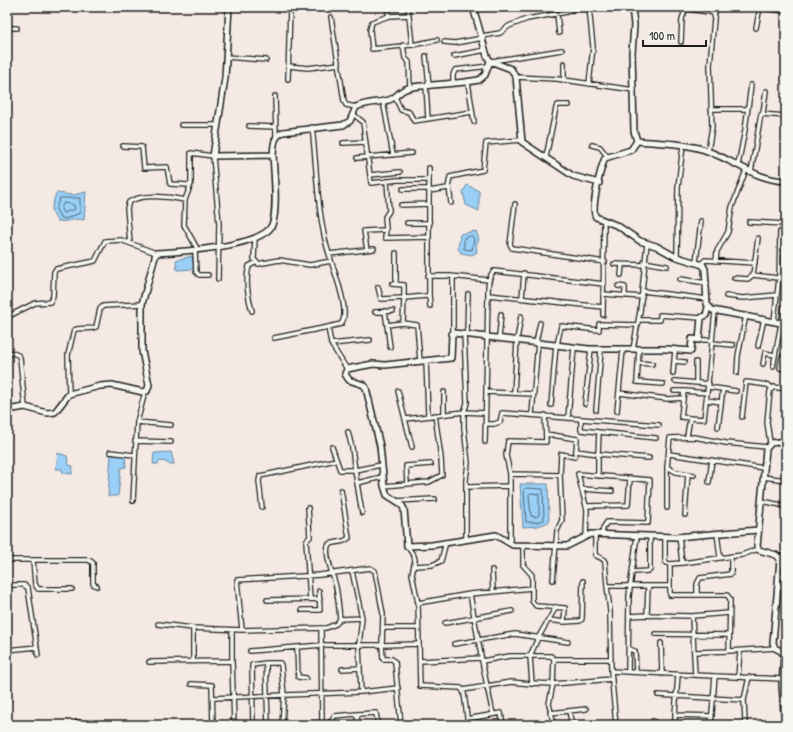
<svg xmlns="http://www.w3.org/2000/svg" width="793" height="732" font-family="'Patrick Hand',sans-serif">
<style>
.water{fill:#9ad0f8;stroke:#6888a0}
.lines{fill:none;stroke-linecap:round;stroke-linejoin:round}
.shore{stroke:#4e6474;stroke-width:1}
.street-casing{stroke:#1c1c1c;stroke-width:6}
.secondary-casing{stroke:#1c1c1c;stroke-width:8}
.street{stroke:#f6f6f2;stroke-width:3.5}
.secondary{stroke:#f6f6f2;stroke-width:5}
</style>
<rect width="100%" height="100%" fill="#f5e9e4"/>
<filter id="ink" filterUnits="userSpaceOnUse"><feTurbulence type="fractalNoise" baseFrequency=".025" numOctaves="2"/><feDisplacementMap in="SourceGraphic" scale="8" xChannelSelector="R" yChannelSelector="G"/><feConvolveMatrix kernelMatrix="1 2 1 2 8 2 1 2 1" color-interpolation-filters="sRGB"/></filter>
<g filter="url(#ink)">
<path class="water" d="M467,185L479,191V211L466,205L463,192Z
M86,192L84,220C74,217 68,223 57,221L51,210L56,193L73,195Z
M476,231L479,240L476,245L477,252L472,255L461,253L458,248L460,234Z
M192,256L194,269L177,270L176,260Z
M171,452L174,464L170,465L166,462L160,461L158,464H153L154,453Z
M58,453L67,456L69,465L73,466L72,474L63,473L62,469H56Z
M111,455H125L126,467L121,468L118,496H108Z
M520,484H548L549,522L538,526L523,527Z"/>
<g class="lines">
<path class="shore" d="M60,198H80V213L65,219L60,217L56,209Z
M64,203L74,205L75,209L63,213L61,209Z
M472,236L474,239L472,250L464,249V238Z
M526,488L543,489L544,520L537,522H526L524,490Z
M531,493L539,494V515L536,517L531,516L529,495Z"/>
<g class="street-casing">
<path id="street" d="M387,7L389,16
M408,7L412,45L437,40
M589,7L593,47L589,84
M685,7L688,9L715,13
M759,8L786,11
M557,14L559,33
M409,15L389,16L372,22L370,30L372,49L412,45
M331,17L344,101L346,105L356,107
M7,28H17
M756,28L760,7
M482,36L500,33L509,26L527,19L567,12L578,7
M444,42L455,43L483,38
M681,42L682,19L686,8
M403,45L405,58L409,62L410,88
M426,56L429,86
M454,56L486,50
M226,57L266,60
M492,61L562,50
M288,66L308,68L339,64
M516,77L557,79L634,90
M288,79L290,7
M564,80V63
M468,82L474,122
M453,83V75L455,70L489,66
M426,86L428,119
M275,96L276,136
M395,97L401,110L409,112L414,121L472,112
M383,101L393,155
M711,109H747
M763,113L766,91
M353,114L363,122L371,183L398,180H429
M181,125H218
M249,126L275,127
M312,127C317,168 317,219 330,257C334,272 351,312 341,324L328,327L331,344L347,369
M343,143L366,142
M592,145L600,147L607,156
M123,146L142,147L144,168L167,167L170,184L190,185
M708,151L712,127L710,65L715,7
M546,157L556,108L558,105H569
M357,158L412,153
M738,165L745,130L751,85
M751,172L761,114L786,116
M370,175L400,172
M449,187L451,203
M403,189H429
M429,191L448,188L450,177L483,170L486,143L522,140
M515,204L510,244L512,248L605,262
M401,205L429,204
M749,222L786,224
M407,223H430
M386,230L385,238L429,237
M255,238L254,259L258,264L279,260L310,265L331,261
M758,238L753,275L786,279
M130,243L127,208L129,202C142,193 171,197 185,200
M198,250L184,225L185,200L191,184V153L213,156L219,224L218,279
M367,250L364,231L386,230L385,217L389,211L387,181
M195,251L196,272L199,275H208
M329,254L374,249
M677,257L678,187L683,146
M716,261L717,251L728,232L732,207L746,170
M644,262L667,266
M696,262L701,221
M614,264L644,265
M701,264L705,260L755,263
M621,275L622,265
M428,276H450L489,280
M734,278L748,279L753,275
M680,279L707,283
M396,284V253
M618,286L625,287V296
M378,287L381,299L404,298V285L392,284
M643,291L707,299
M429,294L430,306
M604,294L642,297
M726,296L743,298L777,295
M522,298L524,273
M603,307L488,295C488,287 488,276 494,271L604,284
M252,311C248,297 245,280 249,266L255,263
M385,311L390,347
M375,312L393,311
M603,315L604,220
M7,317L35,303L50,302L53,296L54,272L56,269L95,261L105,241L121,240L156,253
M639,320H660V315L701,318
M774,321L779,278L780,232
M403,323L404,298L427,296L429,294V168
M387,325L403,323L417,325L420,361
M453,333V277
M464,334L467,403L464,412L485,413
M467,334L468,294
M274,338L328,327
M499,338L501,314
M699,340H712
M536,342L540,323
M712,343L733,345
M331,344L370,340
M557,345L561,326L599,330V324L638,325
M758,346L764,319
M633,349L640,311L647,243
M639,349L637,382L663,384
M7,351L18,355L20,358L25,407
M782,357L780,368L786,369
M426,360L428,415
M674,361L685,362
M638,363L652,364
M763,364L765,353L775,355
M773,367L784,307H786
M673,373L675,350
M737,373L738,356L746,315
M675,381L709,384
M696,382V362
M708,387L736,391
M398,391L405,419L464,412V428L468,463L466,480V539
M674,391H684
M145,392L137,422L171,425
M444,392V414
M486,392L534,394
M514,393L517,340L521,316
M619,393L668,399L683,398
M69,394L68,355L74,330C81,326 89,331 96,327L100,309L103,306L142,304
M707,400L721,402
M585,404L591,349
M551,405L556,345
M596,410L601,350
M617,411L623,350
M532,414L538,342
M742,417L746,382L768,385L772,388
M568,418L574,348
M690,418L704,419L707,393
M405,419L412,447
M485,424H494L500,422L502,413L659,425
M718,427L723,389
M348,432L352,448L355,470L381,465
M599,432L656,438
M546,434L577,439L576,451L598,454L599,432L581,430V419
M687,436L690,418L681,417L684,391L707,393L715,311
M135,441L171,442
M485,442L488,295
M770,443L767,422L770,391L774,387L785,389L786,383
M332,447L340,470H355L357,483L382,477
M110,452L134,455
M669,454L764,468
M667,467V508
M510,474L560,475L562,520L557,531L553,580
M688,474L694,475
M560,475L561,454L575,457L576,451
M598,476V454L649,458
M763,477L786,480
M709,482L712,460
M357,483L362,513
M407,484L406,466L431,464
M384,486L429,482L442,475L441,458L435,415
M466,487L510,486
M582,489L612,491
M341,490L349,538L344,541L329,544C323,552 334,577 336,587C338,597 339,608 340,619L362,618L352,571
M133,501L137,422
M396,501L435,499
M762,501L786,506
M587,506L628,505L630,478
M262,507L259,481L260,476L336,460
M308,508L310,537L306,541L310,599
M685,515L688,474L676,472L667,467L670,438L694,437L726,443L767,447
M595,533V555L603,559L605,562L607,586H670V595H727L730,599L729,651L775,648
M717,533L720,557
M637,535L629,596L628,672L782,679
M586,536L587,510L578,474L650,480L648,523L607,522L603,528L602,534
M665,536V562L669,564L682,563
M679,536L682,563L742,555L758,549
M510,544V474L506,455L508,441L546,442L545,415
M407,546L414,556L415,560L412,574L418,603L420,686L461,688L464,693L468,725
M523,546V565L532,575V601L536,606L565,608L564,622L580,621L582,619L583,581
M779,557L786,555
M7,560H89L93,563V584L97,586
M33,561L35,584L38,589H72
M415,566L432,565L441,561L446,542
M492,570L493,592
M633,572L648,571L650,570V536
M779,576L786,577
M7,581L8,585H24L28,588L38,655
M607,586L610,611L611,671
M670,586V564
M778,586L786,587
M648,587L647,615L692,616L729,613
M470,594L532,588
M697,595V584L700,578L731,574V556
M267,600L320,599
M418,603L470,594L482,661
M302,610H320L319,591
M629,616L647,615
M692,616L695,675
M549,620L564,622
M445,623L512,611
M158,624L193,628
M383,628H418
M242,630L326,628L336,624L340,619
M655,634L729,635
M661,643L662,674
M454,644L515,634L568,642
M297,647L298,677L306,678
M629,649L635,651L636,672
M7,650L37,647
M250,651L322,645H382L383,659H392L395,662L401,725
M695,652L729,651
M554,659H611
M193,661V628L242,630L237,580L320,575L370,568L375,571L383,614L382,645L419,644
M232,661V630
M420,661L481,658
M149,662L232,661L234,725
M342,669L360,668
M738,677L740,651
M532,683L553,684L612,679
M191,684L212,685L213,725
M463,690L487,686L482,661L510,656H530L538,638L556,607
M361,692L398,688
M658,695L744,700
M213,698L361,692L359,645L362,618
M569,711L572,725
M550,713L586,709
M357,714L376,713L378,725
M493,714L487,686L511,682L532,684L530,656H551L554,659L553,684L549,704L554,725
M675,715L678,675
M467,719L501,713L503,725
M653,721V725
M328,723L332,721L334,716L357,714L358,725
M745,723L744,700L749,677
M135,724L142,725
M78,725V722
M253,725L252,665L266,663
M268,725L266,663H280L281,665L284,695L282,725
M285,725L322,723L321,628
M616,725L611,671L628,672
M675,725V715L712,716
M711,725L715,676"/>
</g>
<g class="secondary-casing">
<path id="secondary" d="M473,7L487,56L490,61L511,69L516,77L522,142L573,176L599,183
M632,7L634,25L632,53L634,131L637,141
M273,155C274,145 273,137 283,132L343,125L350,121L356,107C367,102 378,103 389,100C399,97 398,89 413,87C435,84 457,84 479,80L485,75L490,61
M786,181C757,180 736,162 710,152C688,143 660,143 637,141L631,150L605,158C601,167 590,210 596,217L618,226L640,241L656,246L674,256L703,265L705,269L707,304L712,310L786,324
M708,307L706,315L701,318L699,340L692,339L691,351L667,349H589L454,333L452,334L451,358L385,365L373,364L347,369L345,374L349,380L364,385L366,388L380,446L384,486L387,495L401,504L404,509L407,546L432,545L496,535L513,545L567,546L591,534L676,537L758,530
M7,410L25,407L47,413L55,412L69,394L100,386L112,385L143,392L147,391L149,385L142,351V304L156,253C178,252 263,247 272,225C278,210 274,173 273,155L213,156L225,78L229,7
M785,725L782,685L784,655L781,651L775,648L773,643L780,559L776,555L759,550L757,547L766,449L771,443L786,441"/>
</g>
<use href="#street" class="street"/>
<use href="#secondary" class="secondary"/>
</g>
</g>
<rect width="793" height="732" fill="none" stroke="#f6f6f2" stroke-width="24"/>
<rect x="12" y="12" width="769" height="708" fill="none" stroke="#1c1c1c" stroke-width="1.5" filter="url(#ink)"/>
<path d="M643 40v6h63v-6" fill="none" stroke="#1c1c1c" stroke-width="2"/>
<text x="649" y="40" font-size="12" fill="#1c1c1c" stroke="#f6f6f2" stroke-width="3" paint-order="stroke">100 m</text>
</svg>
